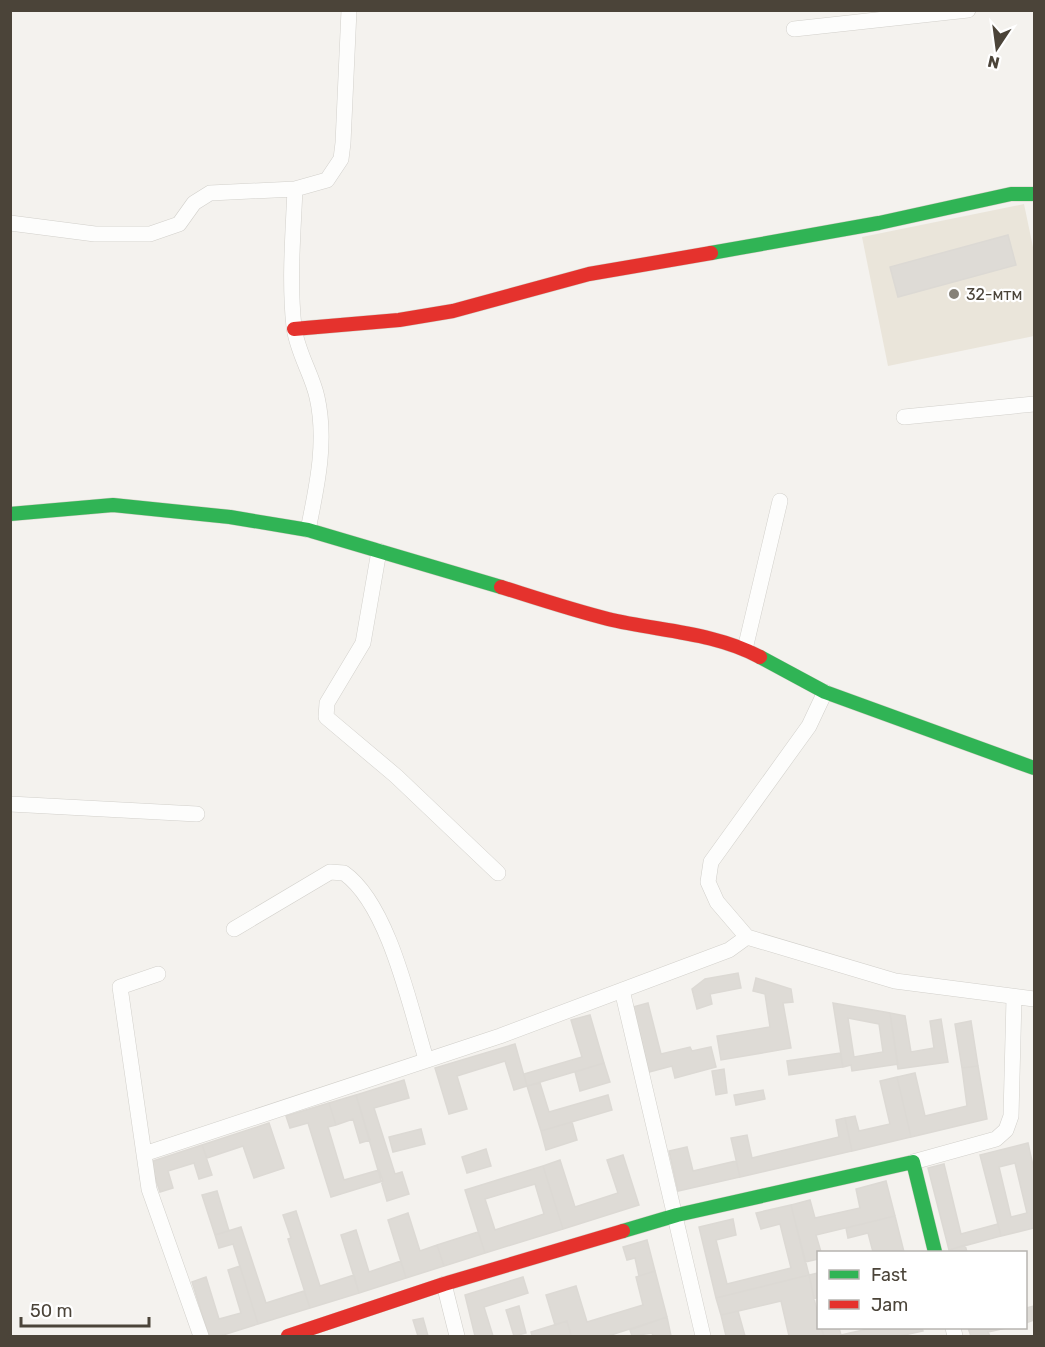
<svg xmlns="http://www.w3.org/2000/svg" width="1045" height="1347" font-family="Rubik,sans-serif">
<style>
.education{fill:#eae5da}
.building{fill:#dedbd6;stroke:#dcd9d4;stroke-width:1.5;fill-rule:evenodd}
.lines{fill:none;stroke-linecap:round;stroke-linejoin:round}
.street-casing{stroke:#d2d0cb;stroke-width:16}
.fast-casing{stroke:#d3cfc5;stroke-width:15}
.jam-casing{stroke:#d3cfc5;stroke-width:15}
.street{stroke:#fdfdfc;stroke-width:15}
.fast{stroke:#30b455;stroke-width:14}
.jam{stroke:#e5322d;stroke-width:14}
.poi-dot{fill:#868178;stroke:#fff;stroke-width:2}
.labels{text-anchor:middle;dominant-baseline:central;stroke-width:4.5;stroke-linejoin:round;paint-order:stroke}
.poi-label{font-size:16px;fill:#4b4439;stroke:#fff;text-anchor:start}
</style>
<rect width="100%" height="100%" fill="#f4f2ee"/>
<path class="education" d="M1024,204L1034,252V336L888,366L862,237Z"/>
<path class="building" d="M1008,235L1016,265L898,297L890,267Z
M738,973L741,988L710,994L712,1004L697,1009L692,989L705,979Z
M756,978L791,989L793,1002L783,1003L791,1048L721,1060L717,1036L770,1027L765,994L753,991Z
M648,1003L661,1054L690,1047L692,1051L711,1047L716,1067L675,1078L672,1066L649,1072L633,1007Z
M833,1003L890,1013L898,1064L852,1071L851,1065L843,1067ZM848,1018L879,1024L883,1052L854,1057Z
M890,1013L905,1016L911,1052L934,1048L930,1021L941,1019L948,1062L898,1069Z
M590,1015L604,1063L527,1086L524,1074L582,1057L571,1020Z
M971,1021L978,1066L962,1068L955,1024Z
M515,1044L527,1086L514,1090L505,1061L457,1076L467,1109L449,1114L435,1068Z
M840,1053L843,1067L789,1075L787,1061Z
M604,1063L610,1082L580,1091L575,1072Z
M978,1066L987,1119L911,1137L897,1077L915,1073L925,1116L967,1106L962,1068Z
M724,1069L727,1093L716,1095L712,1071Z
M897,1077L911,1137L852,1151L845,1118L855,1116L859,1131L890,1124L880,1081Z
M404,1080L409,1098L374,1108L395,1174L402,1172L409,1194L387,1201L356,1095Z
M540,1083L549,1112L608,1095L612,1110L541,1131L527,1086Z
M763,1090L765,1099L736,1105L734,1095Z
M356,1095L370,1140L360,1143L353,1119L336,1125L329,1103Z
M329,1103L336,1125L328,1127L344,1180L379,1170L383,1181L331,1197L308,1123L290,1128L286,1116Z
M845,1118L852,1151L740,1177L731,1138L747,1135L752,1158L839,1137L836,1120Z
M572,1122L577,1140L546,1150L541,1131Z
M269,1123L284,1168L254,1178L243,1146L207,1158L202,1145Z
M421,1129L425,1144L393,1152L389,1137Z
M1028,1143L1034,1170V1228L1001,1236L980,1155ZM1015,1163L1027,1213L1011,1217L999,1167Z
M202,1145L212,1175L199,1179L194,1163L168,1171L173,1188L160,1192L150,1162Z
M687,1147L693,1171L736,1161L740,1177L678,1191L669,1151Z
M486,1149L491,1166L467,1173L462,1157Z
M623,1155L639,1205L563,1229L543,1166L560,1160L575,1207L618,1193L607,1160Z
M944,1164L961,1234L998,1224L1001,1236L949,1250L928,1168Z
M543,1166L563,1229L485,1253L465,1190ZM535,1184L544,1214L495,1230L485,1199Z
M886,1181L895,1216L816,1235L821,1252L818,1259L805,1262L791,1205L810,1200L815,1218L860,1208L856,1189Z
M217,1191L229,1231L215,1235L202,1195Z
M791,1205L809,1275L716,1298L699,1227L733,1219L736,1235L716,1240L727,1284L791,1268L780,1224L761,1229L756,1213Z
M296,1211L320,1286L354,1275L359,1293L310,1308L288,1239L291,1238L283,1215Z
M408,1213L420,1251L437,1245L444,1266L406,1278L388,1220Z
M895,1216L904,1252H873L868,1233L848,1238L846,1228Z
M241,1227L266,1303L304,1291L310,1308L258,1324L233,1244L219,1248L215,1235Z
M356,1230L369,1272L401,1261L406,1278L359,1293L341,1235Z
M478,1232L485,1253L444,1266L437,1245Z
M647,1240L655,1271L639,1276L635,1258L627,1260L623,1247Z
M965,1245L967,1252H949V1250Z
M240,1266L258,1324L220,1336H209L192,1282L206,1277L219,1319L241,1313L228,1270Z
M655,1271L667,1317L608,1336H571L567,1321L555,1325L546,1295L576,1286L587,1322L643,1305L636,1277Z
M818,1273V1297L814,1299L809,1275Z
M809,1275L818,1316V1328H821L824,1336H789L781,1301L721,1315L716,1298Z
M523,1277L528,1293L484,1307L493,1336H475L465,1295Z
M519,1306L526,1333L514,1336L506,1310Z
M1034,1306V1320L1026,1323V1308Z
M738,1311L745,1336H726L721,1315Z
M667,1317L671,1336H653L652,1333L632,1336L630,1330Z
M423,1318L428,1336H418L413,1320Z
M567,1321L571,1335L532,1336L531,1332Z
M821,1328H839L841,1335L872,1328H922L923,1331L900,1336H824Z
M968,1328H1006L988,1332L990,1336H971Z"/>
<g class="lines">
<g class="street-casing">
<path id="street" d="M794,29L968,10
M295,189C293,235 289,281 294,327C297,352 312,374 317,397C327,441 317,486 308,530
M10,223L95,234H150L179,224L194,203L210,193L295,189L327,180L341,159L343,143L349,10
M904,417L1034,404
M379,551L363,643L327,703L326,717L396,776L498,873
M745,649L780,501
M825,692L809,726L711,862L708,882L717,902L747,937L895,981L1034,999
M10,804L197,814
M234,929L330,872L344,873C389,905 410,1007 426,1059
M158,974L120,987L149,1189L201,1336
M622,990L703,1336
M144,1154L500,1036L729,950L747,937
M913,1162L996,1139L1006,1130L1011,1116L1014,998
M444,1284L457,1336
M953,1328L955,1336"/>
</g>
<g class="fast-casing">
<path id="fast" d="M711,253L879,223L1011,194H1034
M10,514L113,505L230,517L308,530L501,587
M760,657L825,692L1034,768
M623,1231L677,1215L913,1162L935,1252"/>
</g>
<g class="jam-casing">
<path id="jam" d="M294,329L399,320L453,311L589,274L711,253
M501,587C536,598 572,610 608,619C658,631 714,632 760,657
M288,1336L444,1284L623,1231"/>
</g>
<use href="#street" class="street"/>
<use href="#fast" class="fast"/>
<use href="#jam" class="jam"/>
</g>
<circle class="poi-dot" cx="954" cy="294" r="6"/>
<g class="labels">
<g class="poi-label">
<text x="966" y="294">32-мтм</text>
</g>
</g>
<rect width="1045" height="1347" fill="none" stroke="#4b4439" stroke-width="24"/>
<rect x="817" y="1251" width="210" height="78" fill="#ffffff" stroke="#b7b4b0" stroke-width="1.5"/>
<rect x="829" y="1270" width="30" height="9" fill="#30b455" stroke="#b7b4b0" stroke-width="1.5"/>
<text x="871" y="1281" font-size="18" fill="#4b4439">Fast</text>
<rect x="829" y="1300" width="30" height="9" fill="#e5322d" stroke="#b7b4b0" stroke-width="1.5"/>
<text x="871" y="1311" font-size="18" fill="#4b4439">Jam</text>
<g transform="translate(997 48) rotate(193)" stroke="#ffffff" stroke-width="4.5" paint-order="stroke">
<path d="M0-4.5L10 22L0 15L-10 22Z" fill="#4b4439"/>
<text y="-9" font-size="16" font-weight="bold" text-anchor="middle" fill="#4b4439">N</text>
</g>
<path d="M21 1317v9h128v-9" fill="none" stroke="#4b4439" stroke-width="3"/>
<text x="30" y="1317" font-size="18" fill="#4b4439" stroke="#ffffff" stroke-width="4.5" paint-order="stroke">50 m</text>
</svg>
